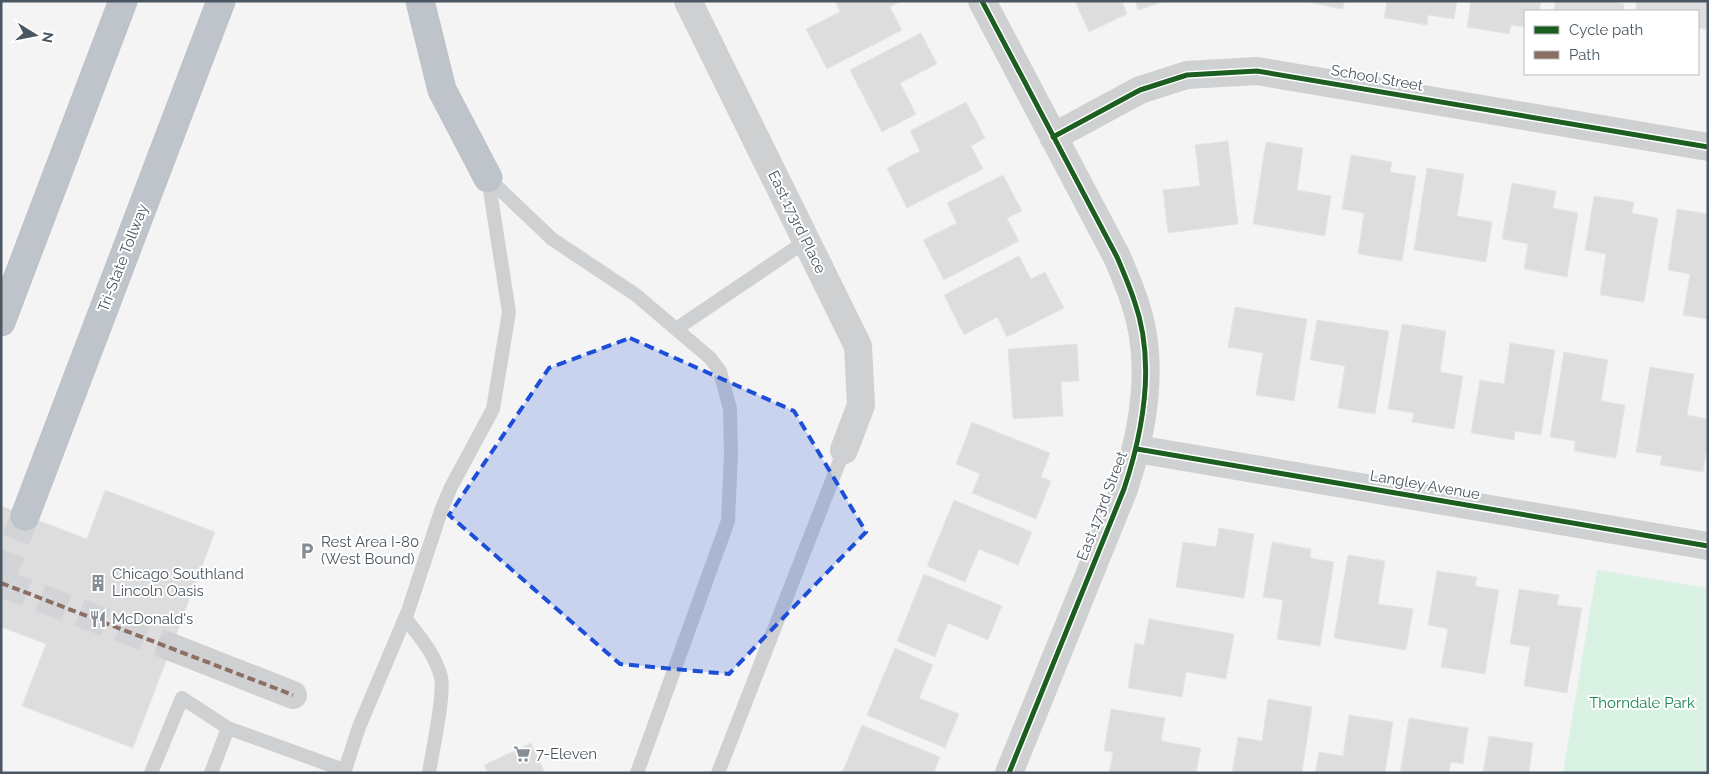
<svg xmlns="http://www.w3.org/2000/svg" width="1709" height="774" font-family="Raleway,sans-serif">
<style>
.green{fill:#d9f2e3}
.building{fill:#ddddde;stroke:#e5e6e7}
.lines{fill:none;stroke-linecap:round;stroke-linejoin:round}
.street-tunnel{stroke:#d2d4d7;stroke-width:28;stroke-dasharray:28 14;stroke-linecap:butt}
.highway-tunnel{stroke:#d2d4d7;stroke-width:28;stroke-dasharray:28 14;stroke-linecap:butt}
.highway-casing{stroke:#b9bec3;stroke-width:29}
.lane{stroke:#ced0d2;stroke-width:14}
.street{stroke:#ced0d2;stroke-width:28}
.highway{stroke:#bec4c9;stroke-width:28}
.quiet{stroke:#8d6e63;stroke-width:4;stroke-dasharray:8 4;stroke-linecap:butt}
.cycleway-casing{stroke:#fff;stroke-width:8}
.cycleway{stroke:#1b5e20;stroke-width:5}
.marked{fill:#1d4ed8;fill-opacity:0.2;stroke:#1d4ed8;stroke-width:4;stroke-dasharray:10 6;stroke-linejoin:round}
.labels{text-anchor:middle;dominant-baseline:central;stroke-width:4;stroke-linejoin:round;paint-order:stroke}
.street-label{font-size:15px;fill:#4a5661;stroke:#fff}
.poi-label{font-size:15px;fill:#4a5661;stroke:#fff;text-anchor:start}
.park-label{font-size:15px;fill:#17864f;stroke:#fff}
</style>
<rect width="100%" height="100%" fill="#f4f4f4"/>
<path class="green" d="M1597,570L1708,588V773H1563Z"/>
<path class="building" d="M835,1H901L890,7L902,30L827,69L806,29L840,12Z
M1075,1H1122L1127,14L1089,32Z
M1135,1H1166L1138,10Z
M1301,1H1344L1343,9Z
M1387,1H1457L1454,19L1428,15L1427,25L1384,18Z
M1471,1H1541L1539,11H1525V27L1511,25L1509,34L1467,27Z
M1555,1H1609L1624,4L1623,11H1554Z
M1637,1H1708L1706,29L1698,28V11H1635Z
M921,33L937,64L900,83L916,114L882,132L850,70Z
M966,102L985,138L971,146L983,169L907,208L887,168L920,151L910,131Z
M1228,141L1238,224L1168,233L1163,190L1200,186L1195,145Z
M1266,142L1303,148L1297,190L1331,196L1325,236L1253,224Z
M1351,155L1392,162L1390,172L1416,176L1402,261L1358,254L1364,213L1342,209Z
M1427,168L1464,174L1457,216L1492,222L1486,262L1414,250Z
M1003,175L1022,211L1007,218L1019,241L944,280L923,240L957,223L947,203Z
M1512,183L1556,191L1553,208L1578,213L1567,277L1524,269L1528,244L1502,239Z
M1594,196L1634,202L1632,213L1658,218L1644,302L1600,295L1606,254L1585,250Z
M1677,209L1708,214V319L1683,315L1690,274L1668,270Z
M1019,256L1031,279L1045,272L1064,308L1007,337L997,317L964,335L944,295Z
M1235,307L1307,319L1294,401L1256,395L1263,353L1228,347Z
M1317,320L1389,331L1375,414L1338,408L1345,366L1310,360Z
M1402,324L1446,331L1440,372L1463,376L1454,429L1412,422L1414,413L1388,409Z
M1510,343L1555,350L1541,435L1515,431L1514,440L1471,433L1480,380L1504,384Z
M1077,344L1079,381L1061,382L1063,416L1013,419L1008,349Z
M1564,352L1608,360L1601,401L1625,405L1616,458L1574,451L1575,441L1550,437Z
M1650,367L1694,374L1687,415L1708,419V440L1703,472L1660,465L1662,456L1636,452Z
M972,422L1050,453L1041,477L1051,481L1036,519L972,493L980,474L956,464Z
M105,490L215,532L133,748L22,706L46,644L1,627V506L87,539Z
M954,500L1032,532L1018,565L979,549L965,582L927,566Z
M1219,528L1254,534L1244,598L1176,587L1183,542L1216,547Z
M1272,542L1311,549L1310,558L1334,562L1320,646L1277,639L1283,600L1263,597Z
M1348,555L1385,561L1378,604L1413,609L1406,650L1334,638Z
M1437,571L1477,577L1475,586L1499,590L1485,674L1441,667L1448,629L1428,625Z
M924,574L1002,606L988,640L948,623L935,657L897,641Z
M1519,589L1559,595L1557,605L1582,608L1567,693L1524,686L1530,647L1510,644Z
M1149,619L1234,634L1226,679L1186,672L1182,697L1128,688L1135,643L1144,645Z
M895,648L933,665L919,698L959,714L945,748L867,715Z
M1268,699L1312,707L1302,773H1232L1238,737L1262,741Z
M1111,709L1165,718L1161,741L1201,748L1196,773H1109L1113,752L1104,751Z
M1349,715L1393,722L1385,773H1315L1319,752L1343,756Z
M1409,718L1468,728L1463,764L1451,762L1449,772L1454,773H1400Z
M862,725L940,757L934,773H842Z
M1489,736L1533,743L1529,773H1483Z
M531,743L545,773H488L484,765Z"/>
<g class="lines">
<path class="street-tunnel" d="M1,583L171,647"/>
<path class="highway-tunnel" d="M1,579L25,516"/>
<g class="highway-casing">
<path id="highway" d="M420,1L442,90L488,178
M1,322L123,1
M25,516L221,1"/>
</g>
<path class="lane" d="M488,178L552,239L636,295L710,358L720,371L730,409L731,454L728,521L637,773
M676,329L806,241
M405,618C420,637 435,654 441,677C445,694 432,753 429,773
M151,773L182,698L228,728L344,770
M211,773L228,728
M344,773L359,727L408,611L442,508L451,487L493,409L509,312L488,178
M718,773L844,450"/>
<path class="street" d="M688,1L858,346L861,405L844,450
M982,1L1117,257C1123,271 1129,285 1134,300C1156,361 1144,429 1124,489L1009,773
M1053,137L1140,90L1187,75L1257,71L1708,147
M1137,449L1708,546
M171,647L293,695"/>
<use href="#highway" class="highway"/>
<path class="quiet" d="M1,583L293,695"/>
<g class="cycleway-casing">
<path id="cycleway" d="M982,1L1117,257C1123,271 1129,285 1134,300C1156,361 1144,429 1124,489L1009,773
M1053,137L1140,90L1187,75L1257,71L1708,147
M1137,449L1708,546"/>
</g>
<use href="#cycleway" class="cycleway"/>
</g>
<path class="marked" d="M630,338L794,411L866,532L729,674L620,664L449,515L549,368Z"/>
<defs>
<g id="parking-bare" transform="scale(1.35)"><path d="M-3.5-5.5H1a3.5 3.5 0 0 1 0 7H-1V5.5H-3.5ZM-1-3.4V-.6H.8a1.4 1.4 0 0 0 0-2.8Z" fill="#868d94" stroke="#fff" stroke-width="2.5" paint-order="stroke"/></g>
<g id="building-bare" transform="scale(1.35)"><path d="M-4-6H4V6H1V3H-1V6H-4ZM-2.5-4.3h1.7v1.8h-1.7ZM.8-4.3h1.7v1.8H.8ZM-2.5-1h1.7V.8h-1.7ZM.8-1h1.7V.8H.8Z" fill="#868d94" stroke="#fff" stroke-width="2.5" paint-order="stroke"/></g>
<g id="restaurant-bare" transform="scale(1.35)"><path d="M-5-6h1v4h1v-4h1v4h1v-4h1v5L-1.5 .5V6h-2V.5L-5-1ZM5-6V6H3V1.5H1.5Q1.5-4 5-6Z" fill="#868d94" stroke="#fff" stroke-width="2.5" paint-order="stroke"/></g>
<g id="supermarket-bare" transform="scale(1.35)"><path d="M-6-5.5h2.5l.6 2H6L4.5 2H-2.5L-4.4-4H-6ZM-1.5 3.2a1.3 1.3 0 1 0 .1 0ZM3 3.2a1.3 1.3 0 1 0 .1 0Z" fill="#868d94" stroke="#fff" stroke-width="2.5" paint-order="stroke"/></g>
</defs>
<g fill-rule="evenodd">
<use href="#parking-bare" x="307" y="551"/>
<use href="#building-bare" x="98" y="583"/>
<use href="#restaurant-bare" x="98" y="619"/>
<use href="#supermarket-bare" x="522" y="754"/>
</g>
<g class="labels">
<g class="street-label">
<text transform="translate(1377 78) rotate(10)">School Street</text>
<text transform="translate(797 222) rotate(64)">East 173rd Place</text>
<text transform="translate(123 258) rotate(-69)">Tri-State Tollway</text>
<text transform="translate(1425 485) rotate(10)">Langley Avenue</text>
<text transform="translate(1102 506) rotate(-69)">East 173rd Street</text>
</g>
<g class="poi-label">
<text x="321" y="542">Rest Area I-80<tspan x="321" dy="17">(West Bound)</tspan></text>
<text x="112" y="574">Chicago Southland<tspan x="112" dy="17">Lincoln Oasis</tspan></text>
<text x="112" y="619">McDonald's</text>
<text x="536" y="754">7-Eleven</text>
</g>
<g class="park-label">
<text x="1642" y="703">Thorndale Park</text>
</g>
</g>
<rect width="1709" height="774" fill="none" stroke="#4a5661" stroke-width="5"/>
<rect x="1524" y="10" width="175" height="65" fill="#ffffff" stroke="#b7bbc0"/>
<rect x="1534" y="26" width="25" height="8" fill="#1b5e20" stroke="#b7bbc0"/>
<text x="1569" y="35" font-size="15" fill="#4a5661">Cycle path</text>
<rect x="1534" y="51" width="25" height="8" fill="#8d6e63" stroke="#b7bbc0"/>
<text x="1569" y="60" font-size="15" fill="#4a5661">Path</text>
<g transform="translate(35 35) rotate(100)" stroke="#ffffff" stroke-width="4" paint-order="stroke">
<path d="M0-4L9 19L0 12L-9 19Z" fill="#4a5661"/>
<text y="-8" font-size="14" font-weight="bold" text-anchor="middle" fill="#4a5661">N</text>
</g>
</svg>
